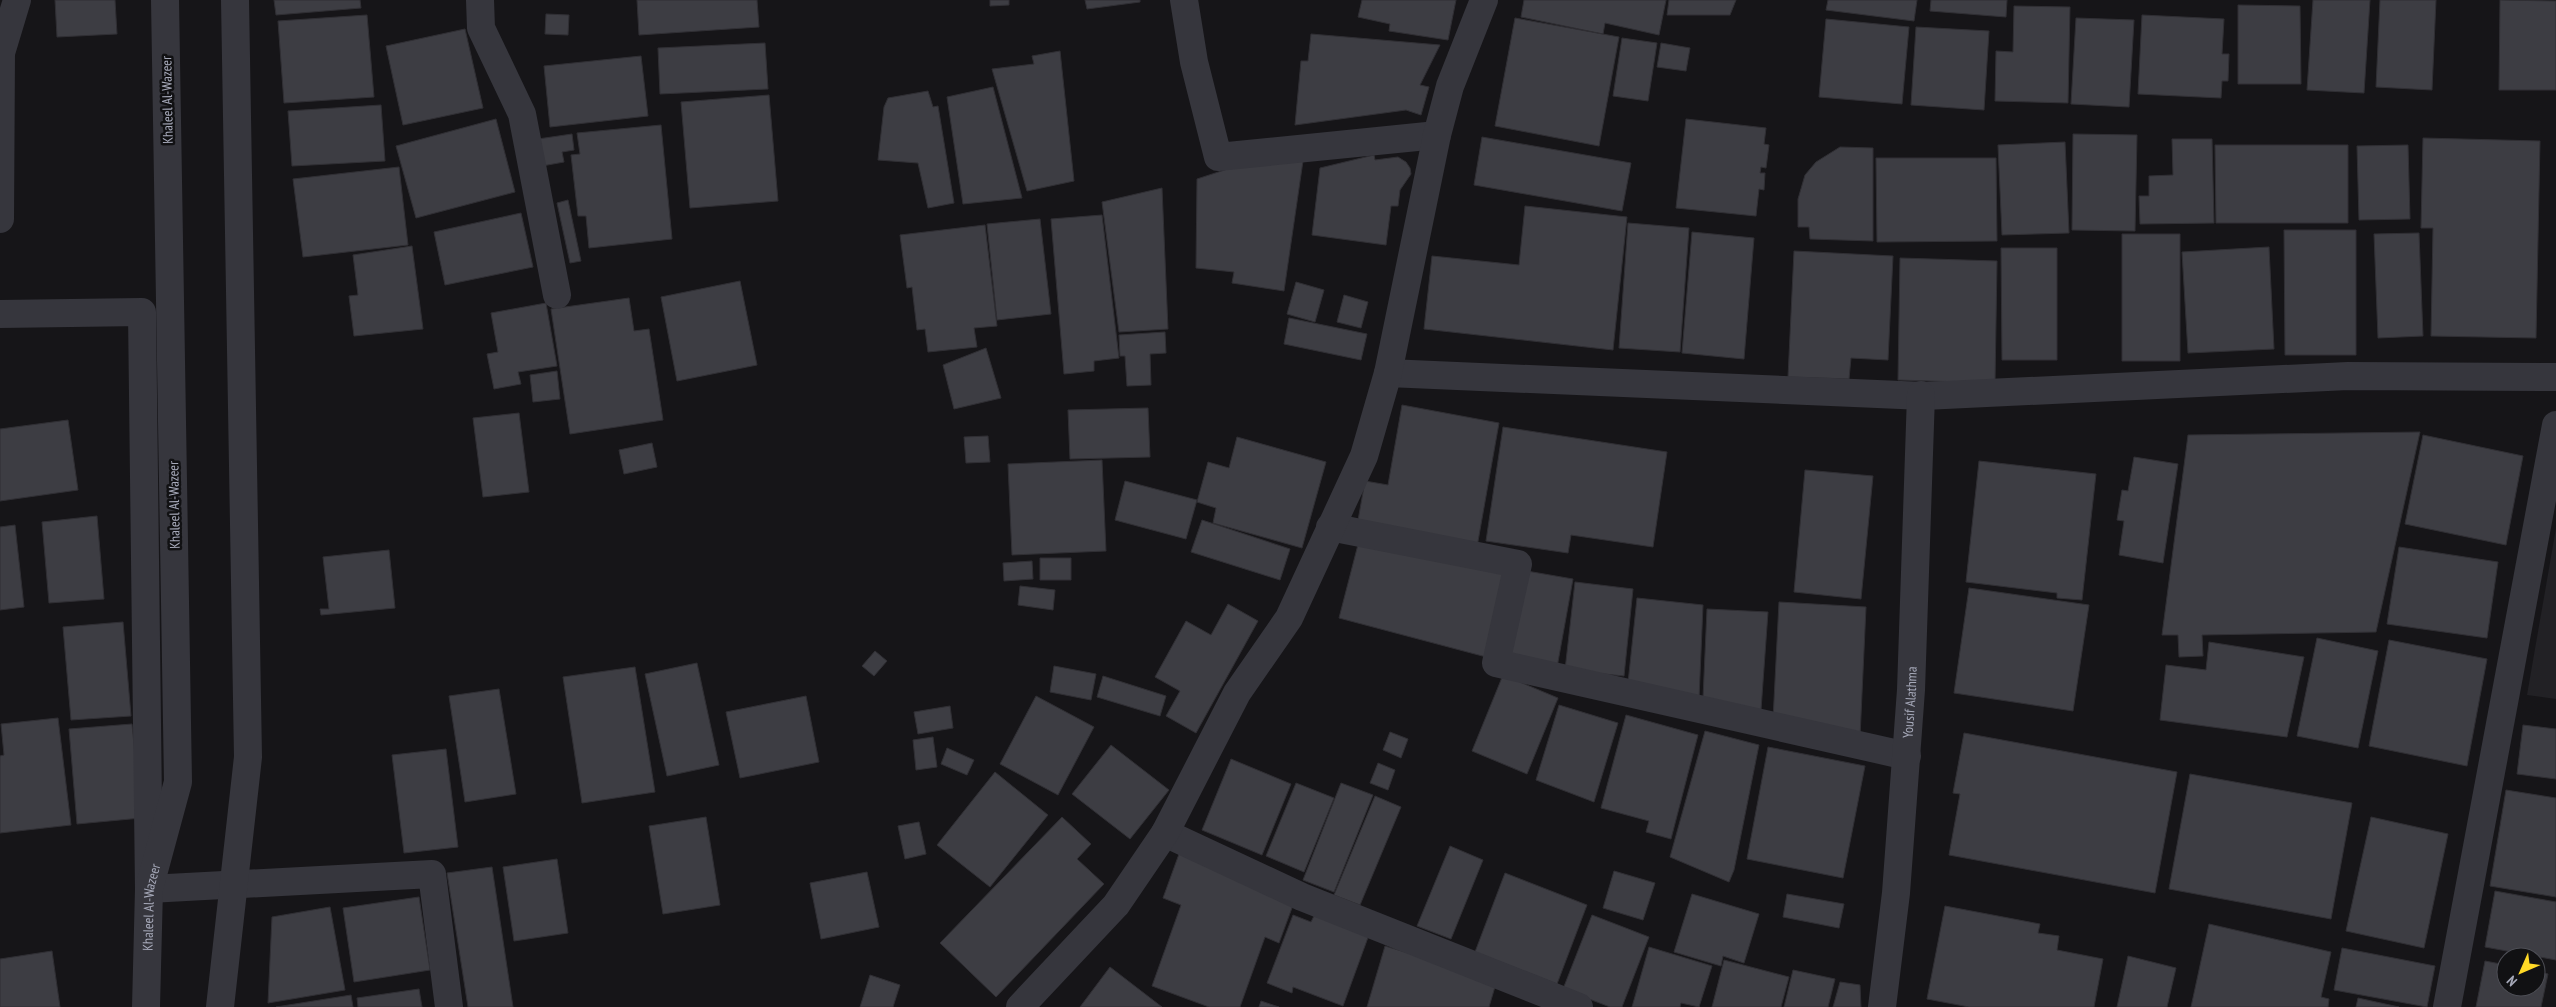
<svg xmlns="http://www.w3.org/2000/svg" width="2556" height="1007" font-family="'PT Sans Narrow',sans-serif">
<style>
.built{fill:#222125}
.building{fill:#3d3d43;stroke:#302f34}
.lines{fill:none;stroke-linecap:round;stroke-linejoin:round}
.minor{stroke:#36363d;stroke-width:28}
.labels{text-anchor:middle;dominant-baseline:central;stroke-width:5;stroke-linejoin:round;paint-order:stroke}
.street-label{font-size:14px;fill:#a6a9b9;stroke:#111113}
</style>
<rect width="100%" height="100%" fill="#161518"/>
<path class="built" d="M2556,528V699L2527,695Z"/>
<path class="building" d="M55,0H115L117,34L57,37Z
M274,0H360L361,8L276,15Z
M637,0H757L759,27L639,35Z
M990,0H1009V5L990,6Z
M1085,0H1140V2L1087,9Z
M1362,0H1456L1448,40L1389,31L1390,24L1358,17Z
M1524,0H1666L1659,35L1605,23L1603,34L1521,17Z
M1669,0H1736L1730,15H1667Z
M1828,0H1917L1914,21L1826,10Z
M1931,0H2007L2006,17L1930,11Z
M2313,0H2370L2364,93L2307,90Z
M2380,0H2436L2432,90L2376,87Z
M2500,0L2556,1V90H2499Z
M2238,5L2300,6L2301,84H2238Z
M2014,6L2070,7L2068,103L1995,101L1996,51L2013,52Z
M546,14L569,15L568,35L545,34Z
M367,15L374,97L284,103L278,21Z
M2142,15L2224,19L2222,54H2229L2228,81H2222L2221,98L2138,94Z
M1515,18L1619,37L1599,146L1495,126Z
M2076,18L2134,20L2129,107L2071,104Z
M1826,19L1909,27L1902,104L1819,97Z
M1916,27L1989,31L1984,110L1911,105Z
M465,29L483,108L403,125L386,46Z
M1311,34L1440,45L1420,85L1429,87L1421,115L1406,110L1295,125L1301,61H1308Z
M1622,38L1657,43L1648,101L1613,96Z
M765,43L768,89L660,94L658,48Z
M1661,43L1690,48L1686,71L1657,67Z
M1060,51L1074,181L1027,191L992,69L1034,64L1032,56Z
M641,56L648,116L550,127L544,66Z
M993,87L1022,198L963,204L947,97Z
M928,91L933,107L938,106L954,203L928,208L918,163L878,160L884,107L888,98Z
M769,95L778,201L690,208L681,102Z
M381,105L385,161L292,166L288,111Z
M496,119L515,192L416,218L396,146Z
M1686,119L1766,128L1764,144L1769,145L1766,168L1761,167L1760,173H1765L1764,190L1759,189L1756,216L1676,208Z
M661,125L672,239L589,248L586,216H578L571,155L580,154L577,133Z
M572,134L574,150L562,152L564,162L542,166L538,139Z
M2073,134L2137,135L2135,231L2072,230Z
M1482,137L1631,163L1622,211L1474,185Z
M2423,138L2540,141L2536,338L2431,336L2433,228H2421Z
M2172,139H2212L2214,223L2140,224L2139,196H2149V176L2173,175Z
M2065,142L2069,233L2002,235L1998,145Z
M2215,145H2348V223H2216Z
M2408,145L2410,219L2359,220L2357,146Z
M1840,147L1873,148V241L1810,239L1809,227H1798V199L1805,175L1816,162Z
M1374,155L1375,160L1398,157L1406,162L1410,168L1411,174L1400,190L1398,206H1391L1386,245L1312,235L1320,168Z
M1876,158H1996L1997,241L1877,242Z
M1303,161L1284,291L1232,283L1234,272L1196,268L1197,179L1249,162Z
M399,167L408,245L303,257L293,179Z
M1162,188L1168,329L1119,332L1102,202Z
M568,200L581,261L570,263L557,203Z
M1525,206L1627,217L1613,350L1424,329L1432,256L1519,265Z
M521,213L533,267L445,285L434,232Z
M1102,215L1119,358L1094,361V371L1064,374L1051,219Z
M1040,219L1051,314L997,320L987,224Z
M1628,223L1689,228L1680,352L1619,348Z
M985,225L997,326L974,328L977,347L928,352L925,329L917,330L912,287L907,288L900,235Z
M2284,230H2356V355H2285Z
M1692,232L1754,238L1744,359L1682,353Z
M2419,233L2423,336L2378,338L2374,234Z
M2122,234H2180V361H2122Z
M412,246L423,329L354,336L349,296L358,295L353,255Z
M2269,247L2274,349L2188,353L2182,252Z
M2001,248H2057V360H2002Z
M1794,251L1893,256L1888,360L1851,358L1849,379L1788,377Z
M1900,258L1997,261L1995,383L1898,380Z
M740,281L757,365L677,381L661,297Z
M1296,282L1324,290L1315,322L1287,314Z
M1344,295L1368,302L1361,328L1337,322Z
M629,298L634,331L649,329L663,420L570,434L551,309Z
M546,303L557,366L518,372L521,384L494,389L487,354L498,352L491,313Z
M1289,318L1367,334L1361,360L1284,344Z
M1165,332L1166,353L1150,354L1151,385L1127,386L1125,356H1120L1119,335Z
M986,348L1001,398L954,409L943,365Z
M557,371L560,399L533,402L530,375Z
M1402,405L1499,423L1477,547L1357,526L1365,481L1388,485Z
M1148,408L1150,457L1070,459L1068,410Z
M519,413L529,492L483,497L473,418Z
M68,420L78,490L0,501V429Z
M1503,427L1667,452L1653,547L1571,535L1568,553L1486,541Z
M2420,432L2376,632L2202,635L2203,656L2179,657L2178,635H2162L2188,435Z
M2423,435L2523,456L2506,545L2405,524Z
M988,436L990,462L966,463L964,437Z
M1237,437L1326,462L1302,548L1213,523L1216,508L1197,502L1208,462L1229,468Z
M652,443L657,467L624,474L619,450Z
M2134,457L2178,464L2163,563L2119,555L2124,521L2117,520L2122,490L2128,491Z
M1102,460L1106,551L1012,555L1008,464Z
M1979,461L2096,474L2082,600L2057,598V593L1966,582Z
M1805,470L1873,476L1861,599L1794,592Z
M1125,481L1197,500L1186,539L1115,520Z
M97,516L104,599L49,603L42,522Z
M1202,520L1290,549L1280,580L1191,552Z
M15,525L24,607L0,610V527Z
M1361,533L1512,572L1490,658L1339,618Z
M2399,547L2498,562L2487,638L2387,624Z
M389,550L395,608L321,615L320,609H329L323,557Z
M1040,558H1071V580H1040Z
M1032,561L1033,579L1004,581L1003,563Z
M1521,570L1573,579L1556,673L1503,663Z
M1575,582L1633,589L1624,676L1565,670Z
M1020,586L1055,590L1053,610L1018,605Z
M1969,588L2089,605L2073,711L1954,693Z
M1637,598L1703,605L1699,699L1628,683Z
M1779,602L1866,607L1860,737L1773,720Z
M1228,604L1258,621L1196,733L1166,716L1180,691L1155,677L1186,621L1211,635Z
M1707,609L1768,612L1761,710L1703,698Z
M123,622L131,716L71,720L63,627Z
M2317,638L2378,651L2358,748L2297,736Z
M2389,640L2487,659L2467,766L2369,746Z
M2209,642L2304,657L2287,737L2160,720L2166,665L2206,670Z
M875,651L887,661L874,676L862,666Z
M697,663L719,765L667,776L645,674Z
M1054,666L1096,674L1091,700L1050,692Z
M635,667L655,792L582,803L563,677Z
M1503,675L1558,698L1527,774L1472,751Z
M1103,676L1166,696L1160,716L1097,697Z
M499,689L516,794L465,802L449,696Z
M806,696L819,762L740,778L726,712Z
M1036,696L1094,727L1058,795L1000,764Z
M1559,705L1618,723L1594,802L1536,780Z
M950,706L953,728L918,734L914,712Z
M1626,715L1698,735L1671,839L1646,832L1649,821L1601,808Z
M58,718L71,825L0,833V756L4,755L1,724Z
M132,724L141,818L77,824L69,729Z
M2523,725L2556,729V779L2517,774Z
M1705,731L1759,745L1734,870L1729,882L1670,857Z
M1390,732L1408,739L1401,758L1383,750Z
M1964,733L2177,772L2155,893L1949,855L1960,794L1953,793Z
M933,737L937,767L916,770L913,740Z
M1111,745L1169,790L1130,839L1072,794Z
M1768,747L1865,766L1843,878L1747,859Z
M947,748L974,760L967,775L941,764Z
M446,749L458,847L404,853L392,755Z
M1231,759L1291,784L1262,855L1202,830Z
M1378,763L1395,770L1388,790L1370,783Z
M995,772L1048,815L990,887L937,845Z
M2190,774L2352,803L2331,919L2169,889Z
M1296,783L1334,798L1304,872L1266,856Z
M1341,783L1373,795L1334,892L1303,880Z
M2506,790L2556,798V897L2490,886Z
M1375,796L1401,807L1360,905L1334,895Z
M706,817L720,905L663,914L649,826Z
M1062,817L1091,844L1077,859L1104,884L996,997L940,943Z
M2371,817L2448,834L2424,948L2346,931Z
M919,822L926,854L905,859L898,826Z
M1450,846L1483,860L1451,939L1417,926Z
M1179,854L1296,897L1279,943L1265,937L1240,1007H1209L1152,986L1181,905L1163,898Z
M557,859L568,933L514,941L503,867Z
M492,867L513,1007H468L447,873Z
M1614,871L1655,883L1643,920L1603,908Z
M867,872L879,927L821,939L810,883Z
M1505,873L1587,905L1557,984L1475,952Z
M2495,891L2556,902V960L2485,947Z
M1692,894L1759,914L1744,963L1723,956L1721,966L1674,952Z
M1787,894L1844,904L1839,928L1783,917Z
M419,897L430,970L354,982L343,908Z
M1945,906L2040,924L2038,933L2059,936L2057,950L2103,959L2094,1007H1969L1927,999Z
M330,907L345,990L268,1003L272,917Z
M1316,912L1370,932L1343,1006L1293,987L1292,993L1267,983L1293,915L1311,922Z
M1592,915L1649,937L1622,1007H1610L1563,989Z
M2209,924L2331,952L2321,997L2329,999L2328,1007H2191Z
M1385,946L1497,980L1489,1007H1367Z
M1649,947L1712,966L1699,1007L1681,1003L1680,1007H1632Z
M2342,948L2435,966L2427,1007L2334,990Z
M52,951L60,1007H0V959Z
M2128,956L2176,968L2167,1007H2117Z
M1724,960L1789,977L1781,1007H1712Z
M2485,961L2506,965V987H2536V971L2548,974L2541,1007H2476Z
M1110,967L1162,1007H1080Z
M1793,970L1835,979L1828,1007H1784Z
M870,975L900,985L893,1007H860Z
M1840,982L1860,985L1861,1007H1833Z
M419,989L422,1007H358L357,998Z
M351,995L353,1007H276Z
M2358,998L2399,1007H2356Z
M1261,1001L1279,1007H1259Z"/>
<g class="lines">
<g class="minor">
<path d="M480,0L481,28L522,114L557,295"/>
<path d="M1184,0L1194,62L1218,157L1437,135"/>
<path d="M0,219L1,53L17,0"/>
<path d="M0,314L142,312L149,889L432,874L449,1007"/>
<path d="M1388,373L1924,396L2348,376L2556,377"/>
<path d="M1330,527L1518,564L1496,663L1907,756"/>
<path d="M1165,833L1302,897L1579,1007"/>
<path id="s1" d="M146,1007L149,889L178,782L165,0"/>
<path d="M220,1007L248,757L235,0"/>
<path d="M1020,1007L1116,905L1165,833L1237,693L1289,618L1364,456L1388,373L1437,135L1450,86L1484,0"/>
<path id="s2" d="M1882,1007L1896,893L1911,690L1921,395"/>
<path d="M2447,1007L2556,425"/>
</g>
</g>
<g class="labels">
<g class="street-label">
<text transform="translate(167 100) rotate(-91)">Khaleel Al-Wazeer</text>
<text transform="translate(174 505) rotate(-91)">Khaleel Al-Wazeer</text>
<text stroke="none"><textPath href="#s2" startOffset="306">Yousif Alathma</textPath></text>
<text stroke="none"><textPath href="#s1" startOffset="100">Khaleel Al-Wazeer</textPath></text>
</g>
</g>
<g transform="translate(2521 972) rotate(225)"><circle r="24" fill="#111113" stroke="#4d4e55"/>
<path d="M0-4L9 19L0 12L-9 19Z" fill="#ffd926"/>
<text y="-8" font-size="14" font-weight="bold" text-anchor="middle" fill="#a6a9b9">N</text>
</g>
</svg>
